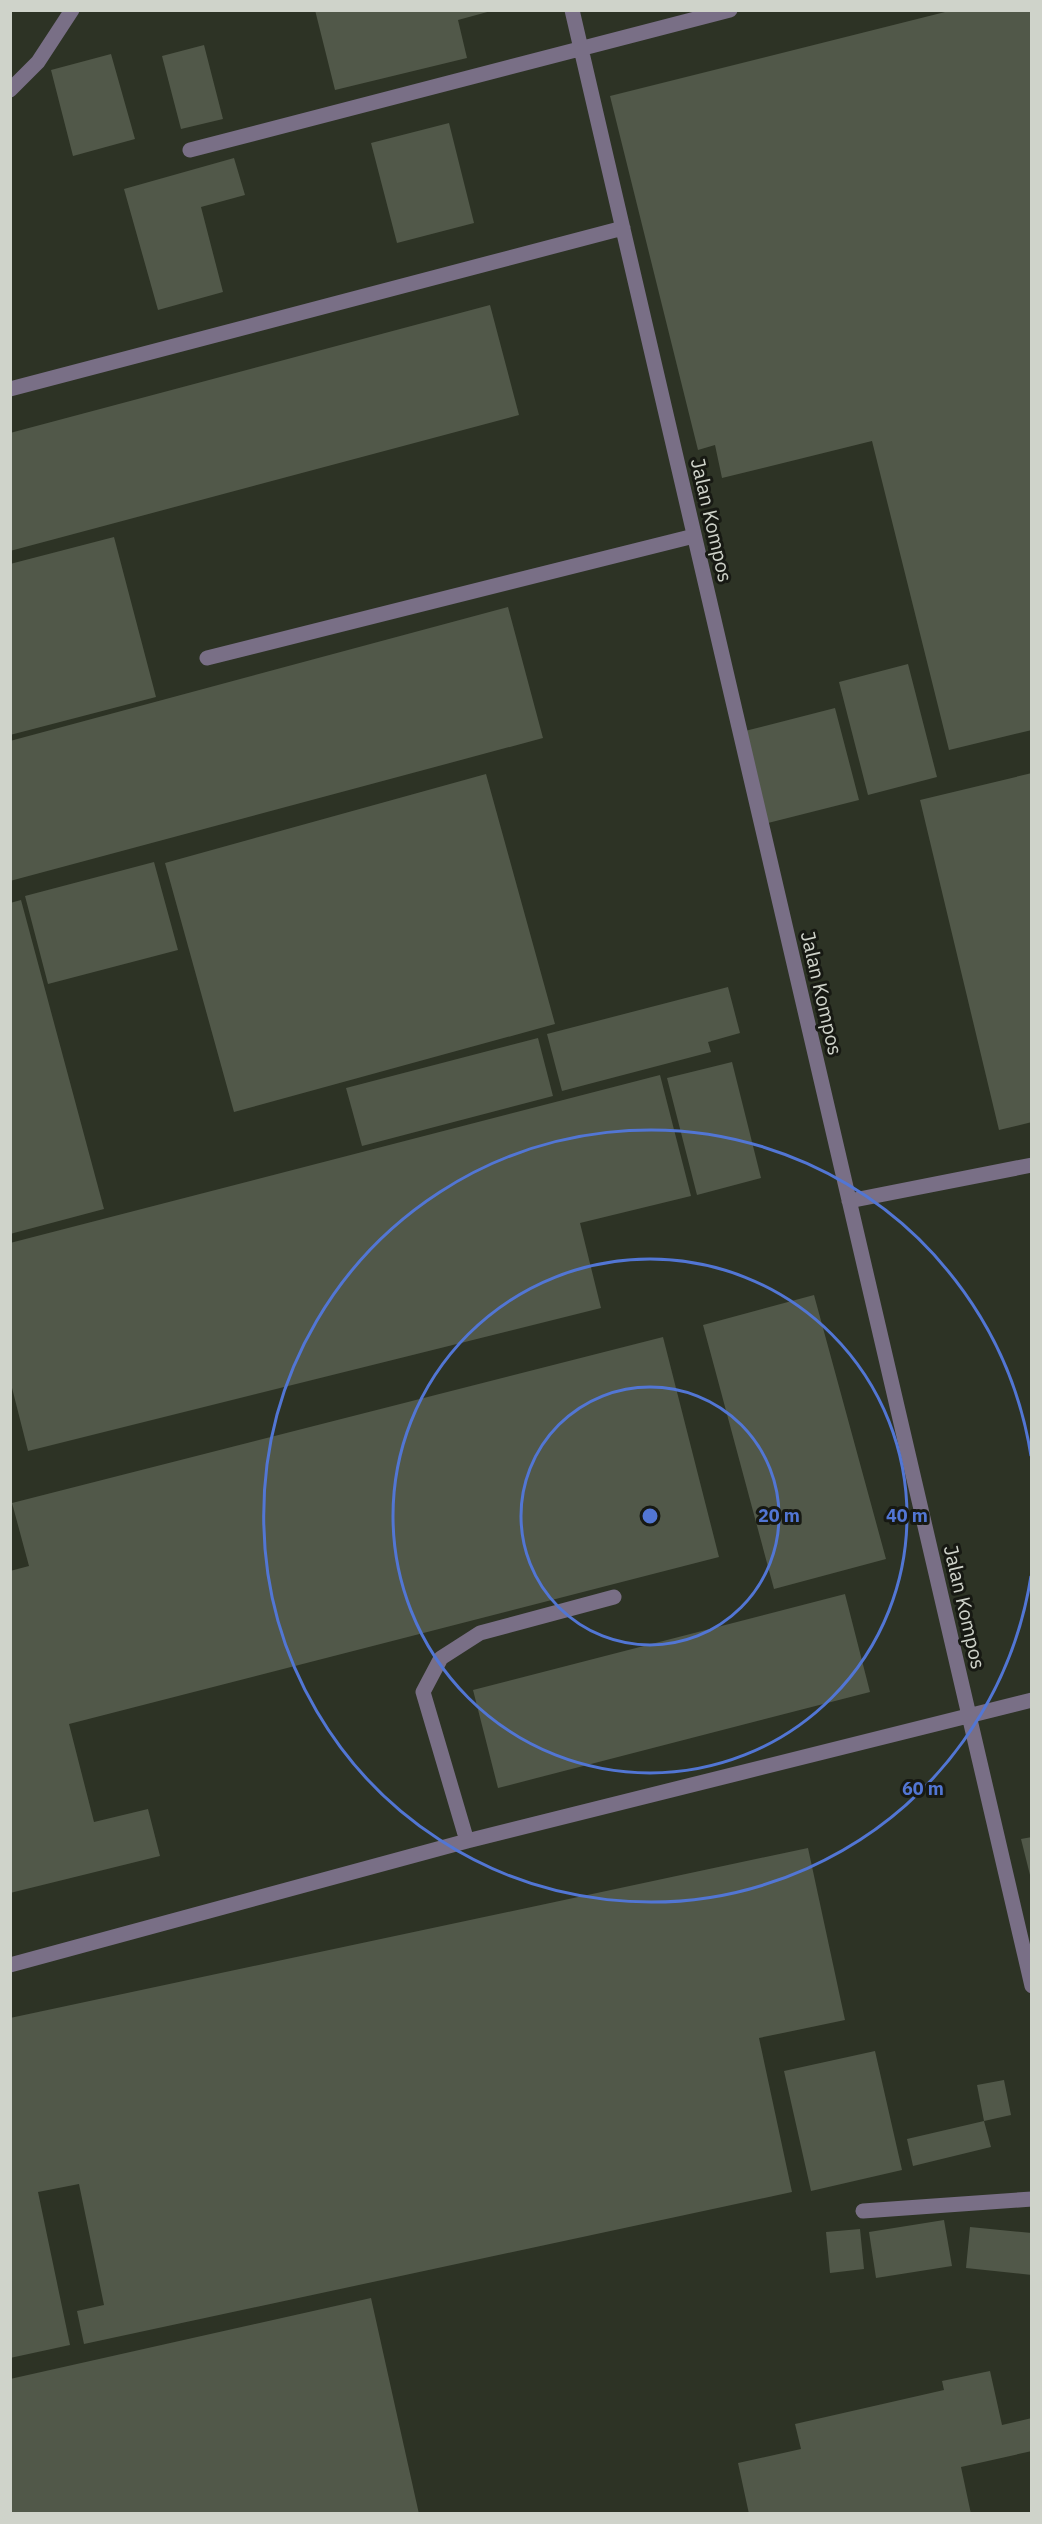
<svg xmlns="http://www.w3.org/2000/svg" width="1042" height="2524" font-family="'IBM Plex Sans',sans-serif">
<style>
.building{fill:#515849}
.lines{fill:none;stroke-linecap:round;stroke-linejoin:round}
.minor{stroke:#796f86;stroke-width:15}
.ring{fill:none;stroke:#5276d4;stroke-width:3}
.labels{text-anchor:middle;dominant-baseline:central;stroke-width:6;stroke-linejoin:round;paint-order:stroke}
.street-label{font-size:20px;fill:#cfd3ca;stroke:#171913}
.centre{fill:#5276d4;stroke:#171913;stroke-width:3}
.ring-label{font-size:18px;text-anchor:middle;font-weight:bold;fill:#5276d4;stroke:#171913;stroke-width:6;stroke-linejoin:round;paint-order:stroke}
</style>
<rect width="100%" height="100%" fill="#2d3325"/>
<path class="building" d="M315,10H490L491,11L458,20L467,58L335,90Z
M953,10H1032V730L949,750L872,441L722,478L715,445L698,450L610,96Z
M204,45L223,119L181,129L162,56Z
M111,54L135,139L73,156L51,70Z
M449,123L474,223L397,243L371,143Z
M234,158L245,195L201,207L223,292L158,310L124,189Z
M490,305L519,415L10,551V433Z
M114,537L156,697L10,735V564Z
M508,607L543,738L10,881V741Z
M908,664L937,777L868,795L839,682Z
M835,708L859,800L764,824L741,732Z
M1032,773V1122L999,1130L920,800Z
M486,774L555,1024L234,1112L165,863Z
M154,862L178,950L48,984L25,896Z
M21,900L104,1209L10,1234V903Z
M728,987L740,1033L708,1042L711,1052L562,1091L547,1034Z
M538,1038L553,1096L362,1146L346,1088Z
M732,1062L761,1178L697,1195L667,1078Z
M660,1075L691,1196L580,1223L601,1308L28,1451L10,1380V1243Z
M814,1295L886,1559L774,1589L703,1325Z
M663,1337L719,1557L69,1724L94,1822L148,1809L160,1856L10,1893V1571L29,1566L12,1503Z
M845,1594L870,1692L498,1788L473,1690Z
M1032,1837V1879H1031L1021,1839Z
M808,1848L845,2020L759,2038L792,2192L84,2344L77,2311L104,2305L79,2184L38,2192L70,2345L10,2358V2018Z
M875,2051L902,2170L811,2191L784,2071Z
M1004,2080L1011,2115L984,2121L977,2085Z
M984,2121L991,2147L913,2166L907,2139Z
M944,2220L952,2266L876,2278L869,2232Z
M970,2227L1032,2233V2275L966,2268Z
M860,2229L864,2269L830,2273L826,2232Z
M371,2298L419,2514H10V2379Z
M990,2371L1002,2425L1032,2418V2451L961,2467L971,2514H749L738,2463L801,2449L795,2424L944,2390L942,2381Z"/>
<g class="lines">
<path class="minor" d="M572,10L1032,1986
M10,90L38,62L72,10
M190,150L730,10
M10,389L623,228
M207,658L694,536
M849,1201L1032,1165
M467,1841L423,1692L441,1658L480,1633L614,1597
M10,1965L467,1841L1032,1700
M863,2211L1032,2199"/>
</g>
<g class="ring">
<circle cx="650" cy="1516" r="129"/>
<circle cx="650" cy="1516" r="257"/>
<path d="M1031 1576A386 386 0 1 1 1031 1456"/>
</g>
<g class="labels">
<g class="street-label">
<text transform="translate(712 520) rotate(77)">Jalan Kompos</text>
<text transform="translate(822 993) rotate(77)">Jalan Kompos</text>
<text transform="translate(965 1607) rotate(77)">Jalan Kompos</text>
</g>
</g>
<circle cx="650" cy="1516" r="9" class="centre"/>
<g class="ring-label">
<text x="779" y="1522">20 m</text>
<text x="907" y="1522">40 m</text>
<text x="923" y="1795">60 m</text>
</g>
<rect width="1042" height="2524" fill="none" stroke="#cfd3ca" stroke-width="24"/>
</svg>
